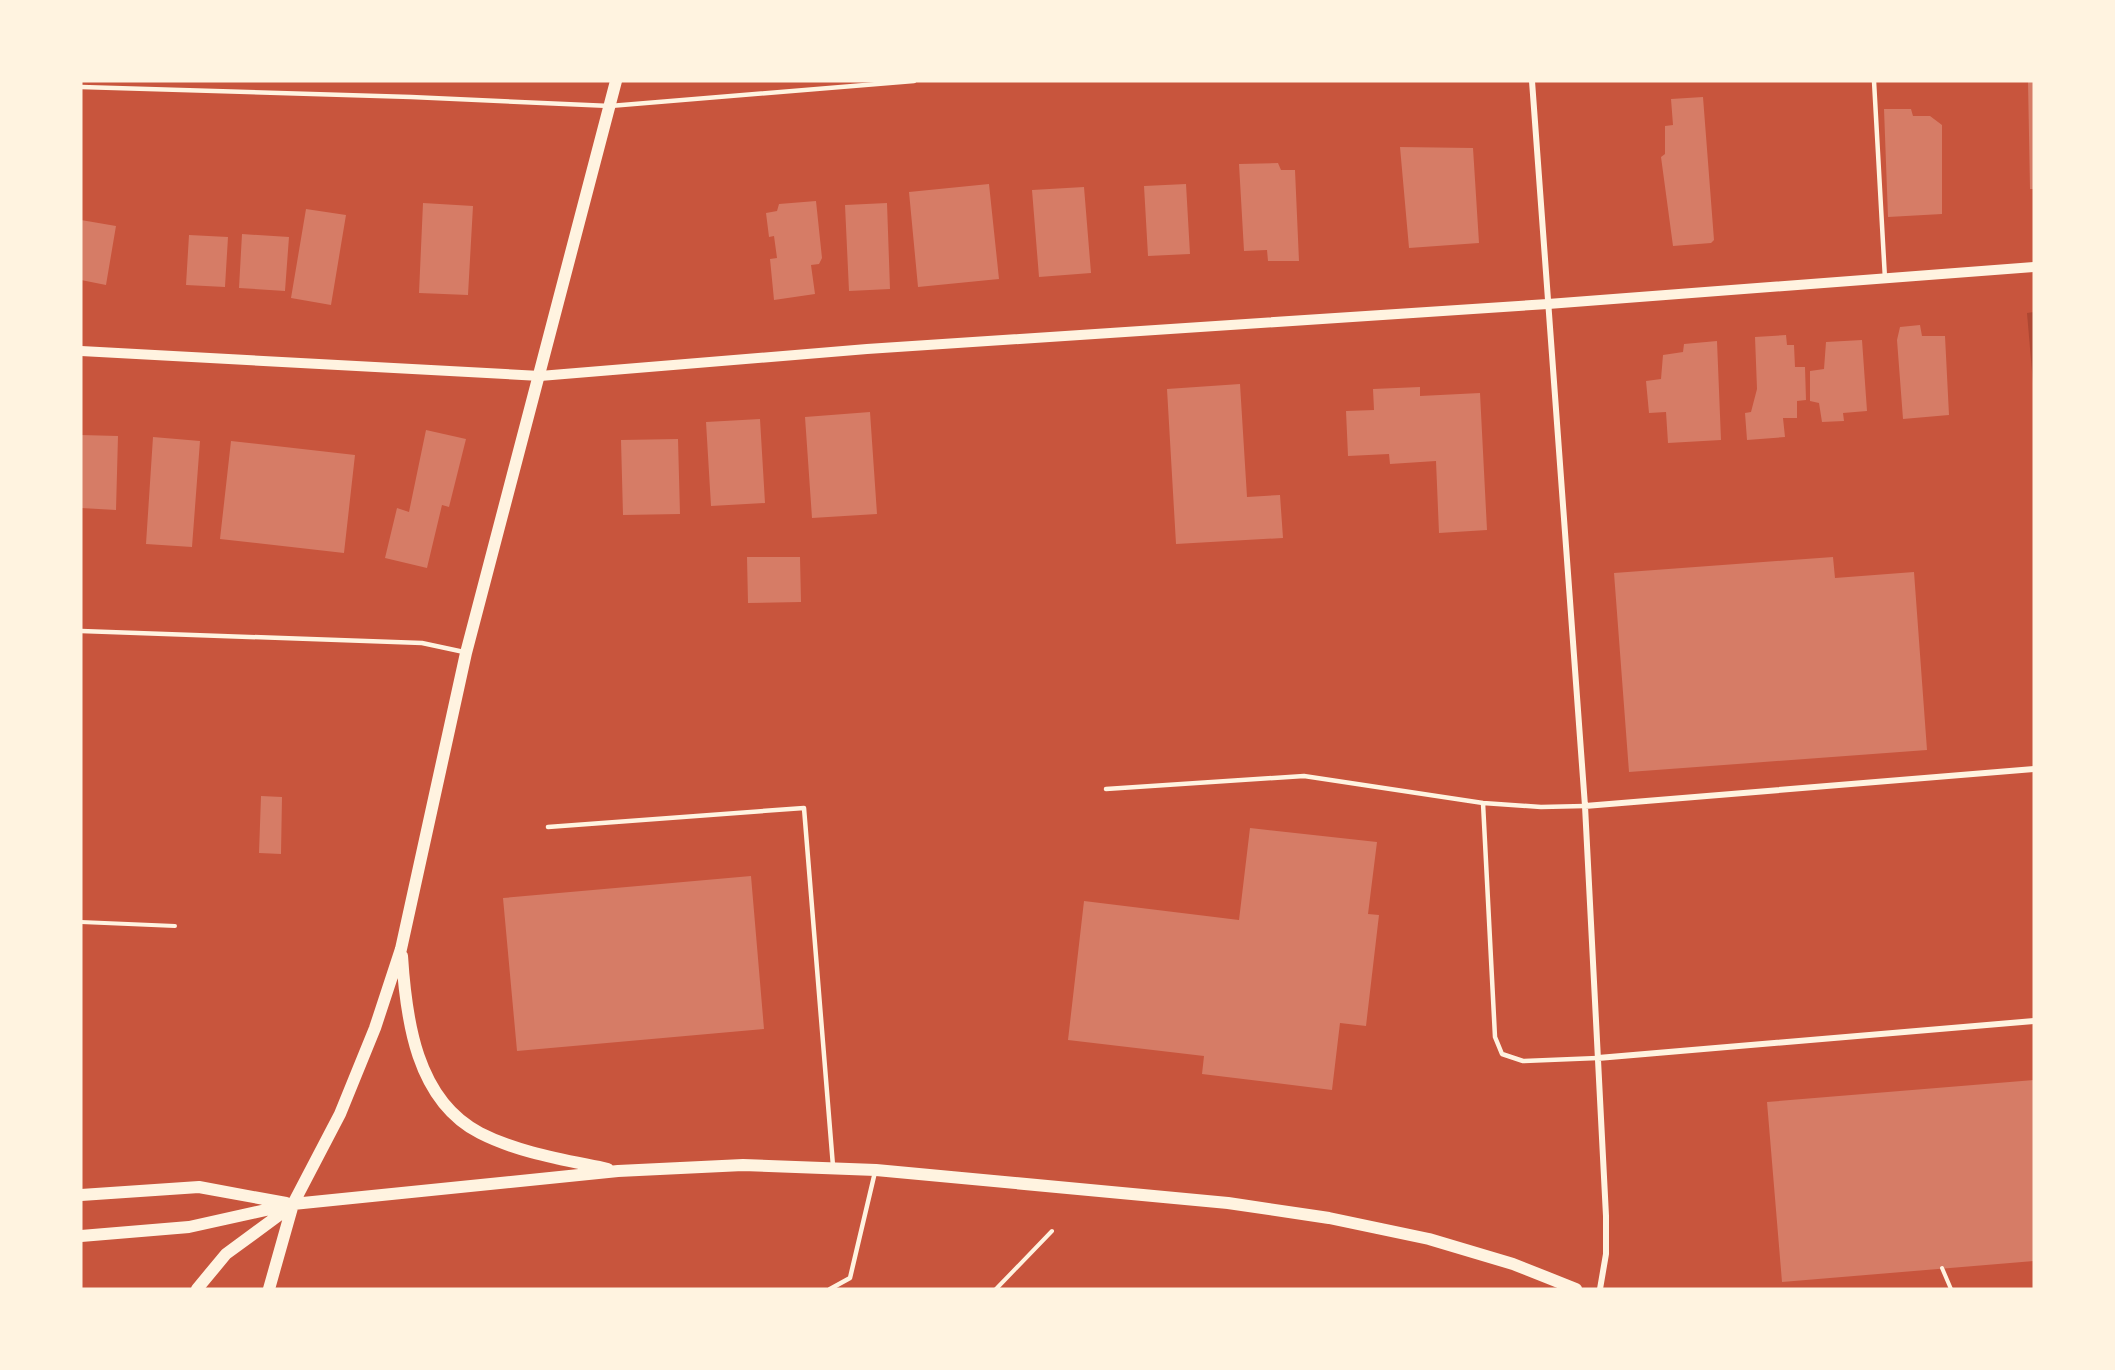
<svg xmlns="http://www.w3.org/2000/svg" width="2115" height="1370" font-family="Ubuntu,sans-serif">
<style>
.green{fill:#ae4732}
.building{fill:#d67c66}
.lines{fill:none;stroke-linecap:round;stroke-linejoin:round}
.path{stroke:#fff3e0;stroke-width:4}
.service{stroke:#fff3e0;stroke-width:4.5}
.minor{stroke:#fff3e0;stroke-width:6}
.tertiary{stroke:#fff3e0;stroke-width:10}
.secondary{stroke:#fff3e0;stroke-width:12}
</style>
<rect width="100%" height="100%" fill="#c8553d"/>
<path class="green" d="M2034,312V395L2027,313Z"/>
<path class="building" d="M2028,81H2034V189H2030Z
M1703,97L1714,240L1711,243L1673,246L1661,157L1665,154V126L1673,125L1671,99Z
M1884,109H1911L1913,116H1930L1942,125V214L1888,217Z
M1400,147L1473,148L1479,243L1409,248Z
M1278,163L1281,170H1295L1299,261H1268L1267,250L1244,251L1239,164Z
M989,184L999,279L918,287L909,192Z
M1186,184L1190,254L1148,256L1144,186Z
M1084,187L1091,273L1039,277L1032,190Z
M816,201L822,258L819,264L811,265L815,294L774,300L770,259L777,258L774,236L769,237L766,213L777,211L779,204Z
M423,203L473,206L468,295L419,293Z
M887,203L890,289L849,291L845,205Z
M306,209L346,215L331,305L291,298Z
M81,220L116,226L106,285L81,280Z
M242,234L289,237L285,291L239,288Z
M189,235L228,237L225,287L186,285Z
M1920,325L1922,336H1945L1949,415L1903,419L1897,340L1900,327Z
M1786,335L1787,345H1794L1795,367H1805L1806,400L1797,401V418H1783L1785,437L1747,440L1745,413L1751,412L1757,389L1755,337Z
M1862,340L1867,411L1843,413L1844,421L1822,422L1819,403L1810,401V371L1824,369L1826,342Z
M1717,341L1721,440L1668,443L1666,412L1649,413L1646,381L1661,379L1663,355L1683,352L1684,344Z
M1240,384L1247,497L1280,495L1283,538L1176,544L1167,389Z
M1420,387V396L1480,393L1487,530L1439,533L1436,461L1390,464L1389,454L1348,456L1346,411L1374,410L1373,389Z
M870,412L877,514L812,518L805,417Z
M760,419L765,503L711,506L706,422Z
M426,430L466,439L449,507L442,505L427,568L385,558L397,508L409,512Z
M81,435L118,436L116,510L81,508Z
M153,437L200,441L192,547L146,544Z
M678,439L680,514L623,515L621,440Z
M231,441L355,455L344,553L220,539Z
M747,557H800L801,602L748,603Z
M1833,557L1835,578L1914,572L1927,750L1629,772L1614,573Z
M261,796L282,797L281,854L259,853Z
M1250,828L1377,842L1368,914L1379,915L1366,1026L1340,1023L1332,1090L1202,1074L1204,1056L1068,1040L1084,901L1239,920Z
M751,876L764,1029L517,1051L503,898Z
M2034,1080V1261L1782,1282L1767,1102Z"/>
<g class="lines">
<path class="path" d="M81,922L175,926
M1942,1268L1951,1289
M996,1289L1052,1231"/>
<path class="service" d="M1874,81L1885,279
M81,87L411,97L610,106L914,81
M81,631L422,643L464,652
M1106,789L1304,776L1483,803L1541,807L1585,806
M1483,803L1495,1037L1502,1054L1523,1061L1598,1058
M548,827L804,808L833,1166
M830,1289L850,1278L875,1172"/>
<path class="minor" d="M1532,81L1585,806L1606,1216V1254L1600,1289
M1585,806L2034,769
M1598,1058L2034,1021"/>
<path class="tertiary" d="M81,351L540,376L867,349L1548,304L2034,267"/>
<path class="secondary" d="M402,956C406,1019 416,1100 480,1133C519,1153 566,1160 608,1169
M81,1195L199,1187L286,1203
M81,1236L189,1227L293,1204L618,1171L743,1165L876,1170L1228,1203L1329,1218L1429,1239L1513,1264L1576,1289
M197,1289L226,1254L290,1207
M269,1289L293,1204L340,1114L375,1028L401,949L466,653L616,81"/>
</g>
<rect width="2115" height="1370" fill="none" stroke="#fff3e0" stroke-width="165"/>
</svg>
